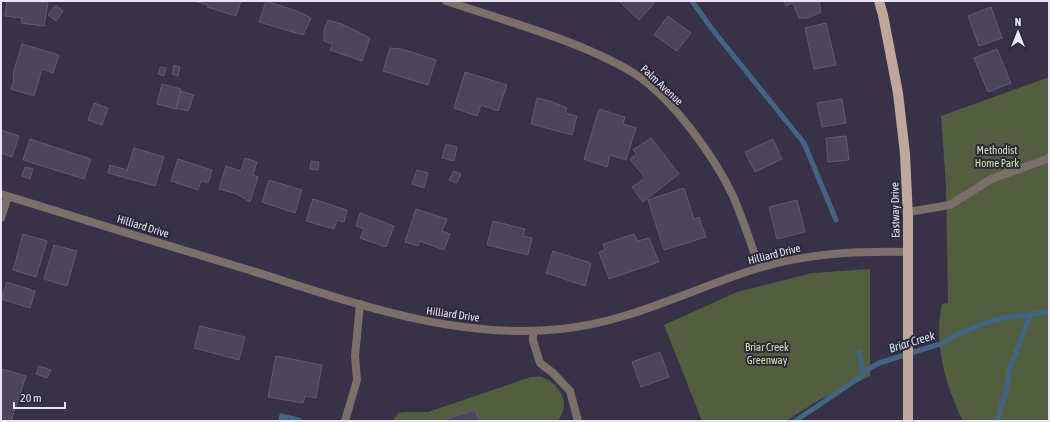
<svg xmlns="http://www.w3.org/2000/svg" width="1050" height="422" font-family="'Asap Condensed',sans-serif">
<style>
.green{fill:#535e40}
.water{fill:#426583}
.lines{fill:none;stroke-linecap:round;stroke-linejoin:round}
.stream{stroke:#426583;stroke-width:5}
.building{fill:#4c465d;stroke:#605a71}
.lane{stroke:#7b6f6a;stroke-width:8}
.street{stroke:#7b6f6a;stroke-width:8}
.primary{stroke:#bfa79d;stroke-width:10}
.labels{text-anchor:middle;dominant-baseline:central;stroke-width:4;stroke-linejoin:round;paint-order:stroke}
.street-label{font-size:11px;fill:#e9e5f3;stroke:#2d283c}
.park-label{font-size:11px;fill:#cee7a3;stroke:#2d283c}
.water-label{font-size:12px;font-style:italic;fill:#cde4f8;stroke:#2d283c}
</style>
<rect width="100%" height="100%" fill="#373247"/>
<path class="green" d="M1049,77V421H963C946,387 933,342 942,304L948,303L946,185L941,116Z
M870,269V376L819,400L786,421H702L664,325L737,292L812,273Z
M531,377C536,377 540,376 544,378C554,381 565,395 564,406C564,411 561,416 558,421H393L398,413L404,412H428Z"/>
<path class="water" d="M280,413L301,418V420L303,421H278Z"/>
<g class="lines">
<path class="stream" d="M692,1L712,29L804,143L836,220
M859,352L863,373
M795,421L856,380L870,368L879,363L940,344L957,335L982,324L1002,318L1049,312
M997,421L1007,388L1009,370L1031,314"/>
</g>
<path class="building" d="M7,1H33L48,3L44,26L21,23L22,18L5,16Z
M195,1H241L236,16L207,7L208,5Z
M266,1L297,11L311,18L303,35L259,22Z
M619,1H656L639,20Z
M784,1H819L821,12L808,18H799L793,3L786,6Z
M56,5L63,11L56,21L48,15Z
M991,7L1002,38L979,46L968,16Z
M668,16L691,33L677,51L654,35Z
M328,20L342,24L370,38L362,61L330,50L333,44L324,41V30Z
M826,23L836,65L814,69L805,28Z
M22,44L59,55L53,73L42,69L34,96L11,89L13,83L14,70Z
M390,48L402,49L436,60L428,85L383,71Z
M997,49L1011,83L988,92L974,58Z
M174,65L180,67L178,76L172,74Z
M160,67L166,68L164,76L158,74Z
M465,72L507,85L498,111L481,105L477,116L454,108Z
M162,84L181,89L176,109L157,104Z
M181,91L194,95L188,111L176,108Z
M537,98L550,101L567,108L565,113L577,116L572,135L531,124Z
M842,99L846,123L822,127L817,103Z
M94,103L108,108L102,125L88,120Z
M599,109L625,117L623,124L636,128L626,160L610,155L607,167L584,159Z
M1,130L19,136L12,157L1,153Z
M846,136L849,160L828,162L826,138Z
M651,138L679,174L643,202L632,187L645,178L630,159L637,154L633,150Z
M30,139L91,159L84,179L23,160Z
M773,139L782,159L755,172L745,152Z
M446,144L457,147L454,161L442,158Z
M134,148L164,157L155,186L108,173L110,165L127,170Z
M245,158L257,162L253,175L258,177L250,202L237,194L219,189L226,166L241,171Z
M178,159L212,170L208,183L201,181L198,190L171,181Z
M311,161L319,162L318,170L310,169Z
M25,167L33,169L30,179L22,176Z
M417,170L428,173L424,188L412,184Z
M454,171L461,174L457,183L449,180Z
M269,180L302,190L295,213L262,202Z
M684,188L694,219L699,217L706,237L664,250L648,200Z
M313,199L347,210L344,222L337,220L334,229L306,221Z
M797,200L805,232L777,239L769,207Z
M416,209L447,219L442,231L450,234L444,250L420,241L418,246L405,242Z
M360,213L394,226L386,247L360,238L364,229L356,226Z
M493,221L525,229L523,236L532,238L528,255L487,245Z
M23,234L47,241L36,277L13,270Z
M634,234L638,241L649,238L659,262L609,279L599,252L605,250L603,244Z
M54,245L77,251L67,286L44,279Z
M553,251L591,263L585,286L546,273Z
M7,282L35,291L30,308L1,299Z
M200,326L245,337L239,360L194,348Z
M660,352L669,377L641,387L632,362Z
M276,356L322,365L316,398L305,396L303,403L268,397Z
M39,366L51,370L47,378L36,374Z
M3,369L26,376L11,421H1V374Z
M475,410L479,421H445L444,420Z"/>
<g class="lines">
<path class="lane" d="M908,212L950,205L991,179L1047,159L1049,157
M533,331V341L540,363L553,373L570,391L578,421
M345,421L357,380L355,356L360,304"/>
<path class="street" d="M446,1C491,16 537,29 581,47C600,55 618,63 635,74C673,99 714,156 733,196C743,219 751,244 759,267
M1,194C84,220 166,245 249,270C352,302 451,340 561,329C631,322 693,288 759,268C807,253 858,251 908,252
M1,218L8,196"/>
<path class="primary" d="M879,1L883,15L898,93L905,154L908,217V421"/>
</g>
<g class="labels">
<g class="street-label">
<text transform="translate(662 85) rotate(43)">Palm Avenue</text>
<text transform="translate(895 210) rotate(-91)">Eastway Drive</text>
<text transform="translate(143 226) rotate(17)">Hilliard Drive</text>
<text transform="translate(774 254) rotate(-14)">Hilliard Drive</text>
<text transform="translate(453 314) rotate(8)">Hilliard Drive</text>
</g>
<g class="park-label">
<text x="997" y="150">Methodist<tspan x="997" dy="13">Home Park</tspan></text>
<text x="767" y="347">Briar Creek<tspan x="767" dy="13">Greenway</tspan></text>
</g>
<g class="water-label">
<text transform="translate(912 342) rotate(-17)">Briar Creek</text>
</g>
</g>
<rect width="1050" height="422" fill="none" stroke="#e9e5f3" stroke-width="4"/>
<g transform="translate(1018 32)" stroke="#2d283c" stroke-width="3" paint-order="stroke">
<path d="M0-3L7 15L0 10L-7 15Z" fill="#e9e5f3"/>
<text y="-6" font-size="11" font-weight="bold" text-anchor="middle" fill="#e9e5f3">N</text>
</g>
<path d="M14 402v6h51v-6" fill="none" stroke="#e9e5f3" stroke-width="2"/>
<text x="20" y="402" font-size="12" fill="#e9e5f3" stroke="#2d283c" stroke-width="3" paint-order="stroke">20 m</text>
</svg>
